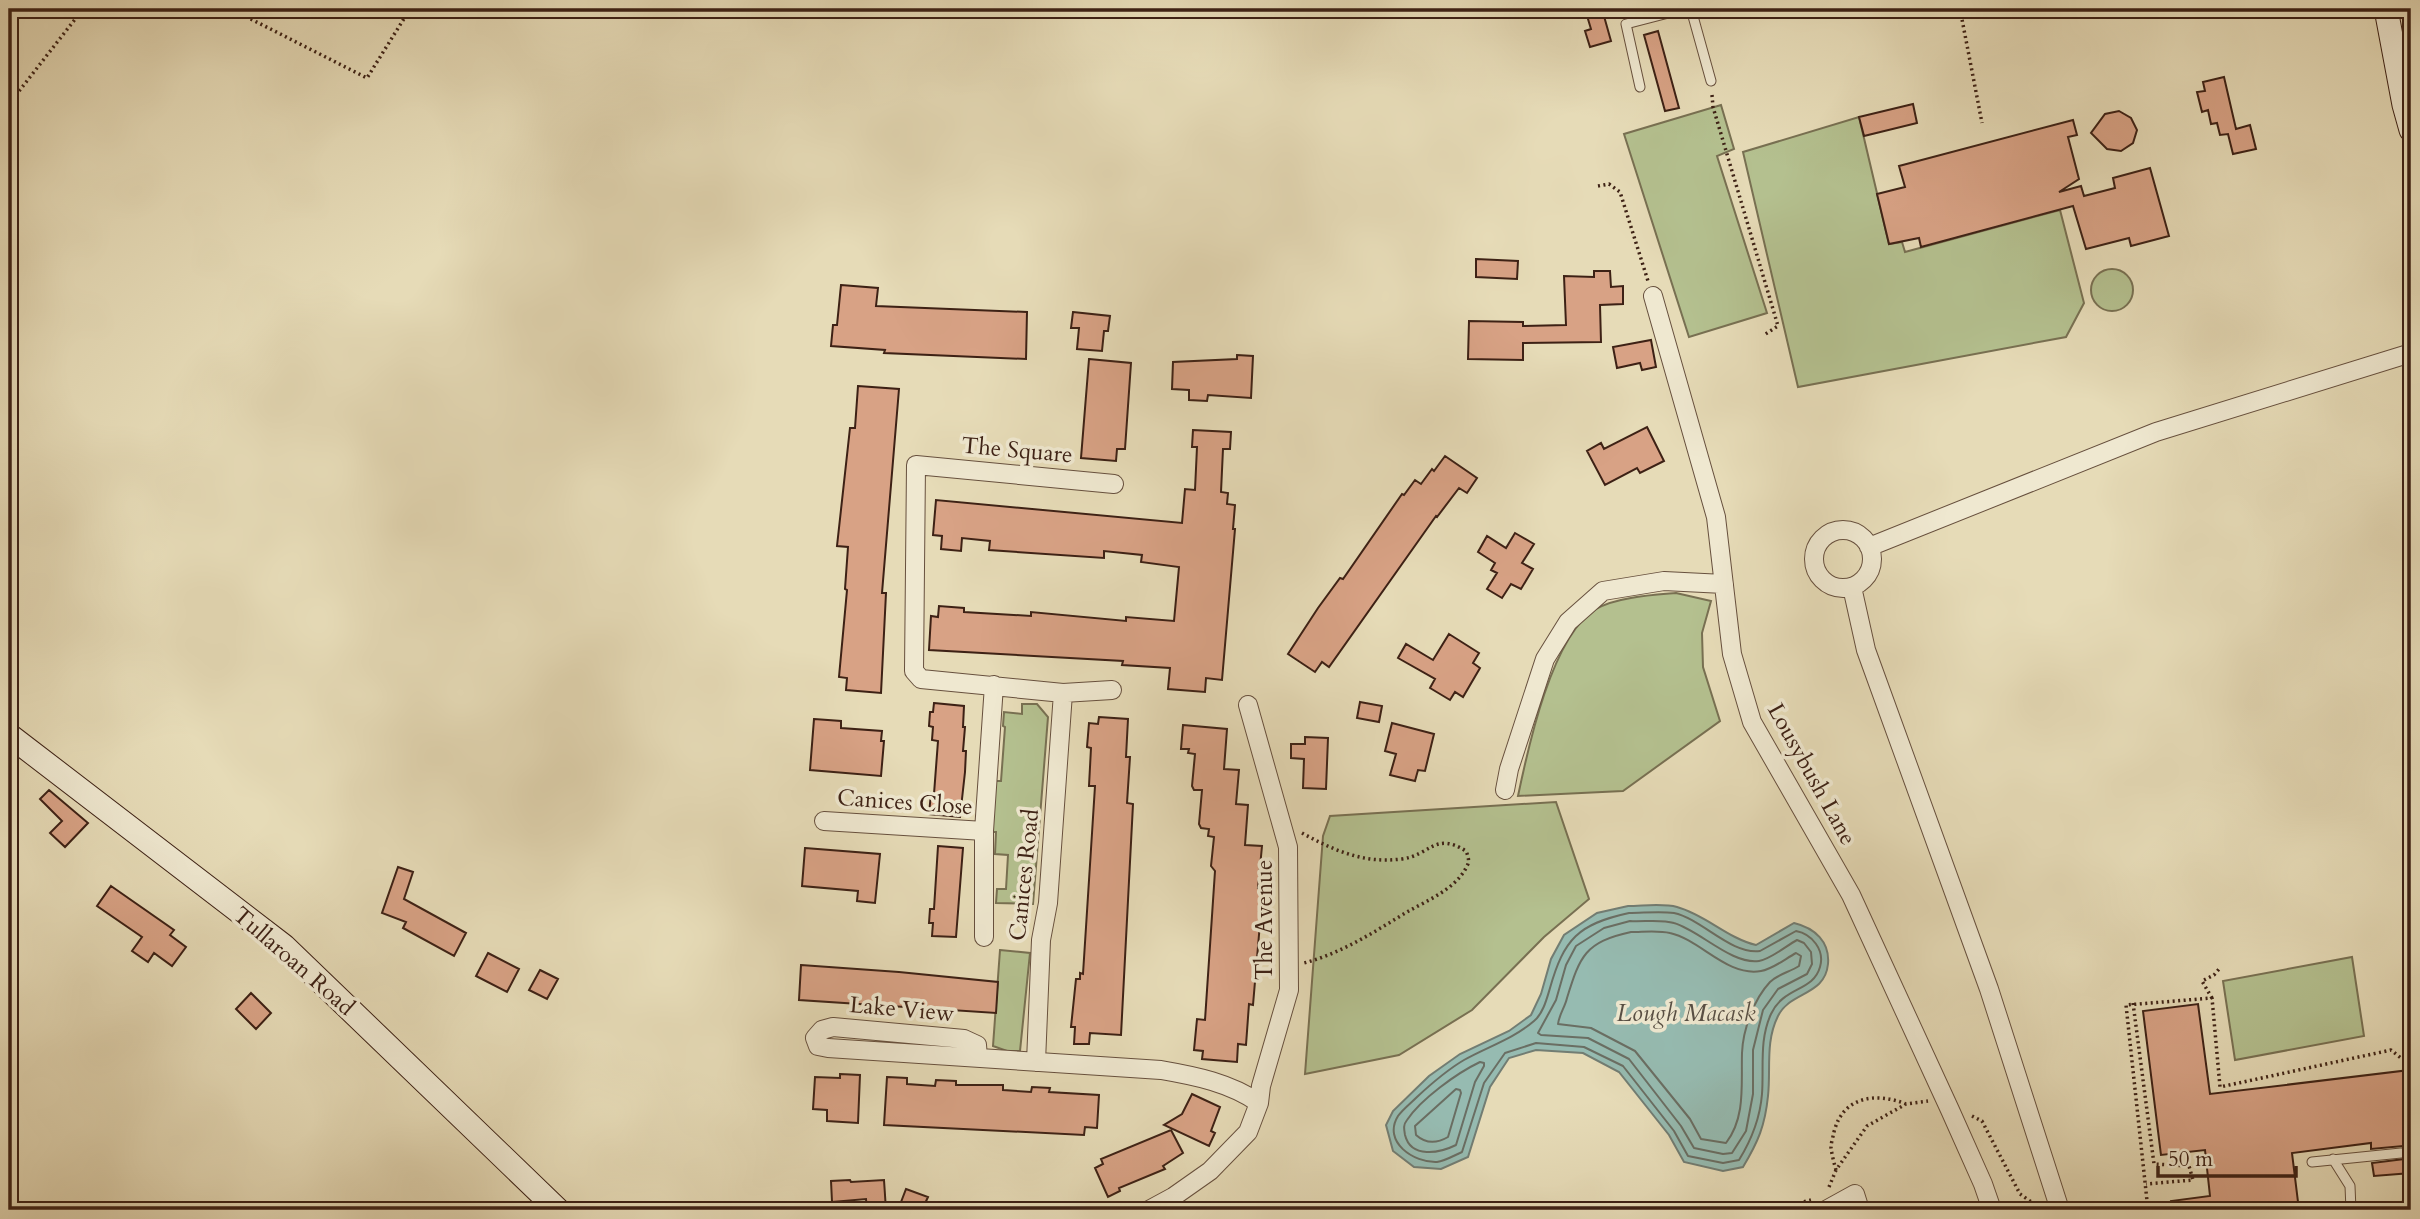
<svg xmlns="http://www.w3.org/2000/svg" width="2420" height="1219" font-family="Cardo,serif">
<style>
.green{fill:#b4c08f;stroke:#787052;stroke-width:2}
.water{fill:#96bbb1;stroke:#727d73;stroke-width:2}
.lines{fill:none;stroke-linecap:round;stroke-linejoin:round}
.shore{stroke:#6a6e63;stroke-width:2}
.building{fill:#d8a285;stroke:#3d2115;stroke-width:2}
.lane-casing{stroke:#67503e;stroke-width:11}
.street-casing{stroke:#67503e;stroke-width:20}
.secondary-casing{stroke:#3d2115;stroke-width:25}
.path{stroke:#3d2115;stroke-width:3.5;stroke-dasharray:2 3.5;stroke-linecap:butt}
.lane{stroke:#efe8d0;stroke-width:9}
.street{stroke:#efe8d0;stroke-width:18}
.secondary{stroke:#efe8d0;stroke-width:23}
.labels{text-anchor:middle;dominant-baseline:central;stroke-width:7;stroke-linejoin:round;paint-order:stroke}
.street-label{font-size:23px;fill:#3d2115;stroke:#efe8d0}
.water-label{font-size:24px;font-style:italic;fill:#584f44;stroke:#efe8d0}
</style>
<rect width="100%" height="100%" fill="#e6dbb7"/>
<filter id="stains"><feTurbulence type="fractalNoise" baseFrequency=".00286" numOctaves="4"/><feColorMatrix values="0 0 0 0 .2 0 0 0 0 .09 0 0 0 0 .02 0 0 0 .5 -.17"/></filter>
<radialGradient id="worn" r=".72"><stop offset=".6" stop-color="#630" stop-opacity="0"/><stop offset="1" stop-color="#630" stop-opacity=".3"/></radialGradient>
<path class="green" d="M1721,105L1734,149L1717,156L1767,313L1689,337L1624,134Z
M1859,117L1889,244L1902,242L1905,252L2060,210L2084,303L2066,337L1798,387L1743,152Z
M2091 290a21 21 0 1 1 42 0a21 21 0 1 1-42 0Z
M1676,593L1711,601L1702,633L1703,667L1720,721L1623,791L1518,796C1528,748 1552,635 1596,609C1616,597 1653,595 1676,593Z
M1022,704H1037L1048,717L1033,904L996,903L997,889H1006L1008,855L995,854L996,832H992L995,781H1001L1005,727L1003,726L1004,712L1022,714Z
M1556,802L1589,899L1544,937L1472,1010L1399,1055L1305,1074L1323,836L1330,816Z
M1000,950L1030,953L1020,1051H1007L993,1046Z
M2352,957L2364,1036L2235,1060L2223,981Z"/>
<path class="water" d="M1628,906C1643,906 1663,903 1677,907C1706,915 1727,938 1756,945L1794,923C1815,928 1830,942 1828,964C1825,996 1790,991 1778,1016C1765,1042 1771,1069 1768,1096C1765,1126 1758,1142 1743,1167L1723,1171L1684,1162L1669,1135L1619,1072L1583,1053L1536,1050L1509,1058L1490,1087L1468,1157L1441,1169L1414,1167L1393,1151L1386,1125L1393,1111L1429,1076L1460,1054L1509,1031L1531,1015L1541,994L1551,959L1564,935L1597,913Z"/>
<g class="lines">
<path class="shore" d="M1629,913C1643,913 1660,911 1674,913C1702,919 1731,955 1760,951L1796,931C1812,934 1825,950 1820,967C1813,992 1784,986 1771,1014C1759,1040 1764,1067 1762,1094C1760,1119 1752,1139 1739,1160L1723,1163L1688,1156L1674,1131L1623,1066L1584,1047L1536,1043L1505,1053L1484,1083L1462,1152C1455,1155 1445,1161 1437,1162C1414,1163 1382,1142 1398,1116C1403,1109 1411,1103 1417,1097C1432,1083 1447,1070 1464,1060C1487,1047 1513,1039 1534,1021C1543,1014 1547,998 1550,988C1564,939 1578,924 1629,913Z
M1630,921C1643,922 1661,919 1674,923C1699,930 1732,965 1759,961C1771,959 1786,946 1797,940L1804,943L1811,952L1812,964L1807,974L1778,989L1763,1010L1753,1050V1094L1746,1131L1732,1153L1723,1154L1694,1148L1681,1126L1629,1059L1588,1038L1541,1035L1538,1033L1556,1000L1566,965L1576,946L1604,928Z
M1631,932C1643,932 1658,930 1670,933C1701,940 1727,977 1761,971C1773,969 1785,959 1796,953L1801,956L1799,966C1790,972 1778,974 1770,982C1754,999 1743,1029 1742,1053C1741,1084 1746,1117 1726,1143L1701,1139L1690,1119L1635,1051L1591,1028L1558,1024C1559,1015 1565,1007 1567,998C1580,956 1585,942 1631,932Z
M1480,1062L1484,1063V1066L1475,1082L1456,1145C1440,1153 1411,1159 1405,1135C1404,1129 1403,1125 1407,1120C1421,1099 1457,1073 1480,1062Z
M1456,1089L1460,1090L1461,1093L1448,1137C1436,1144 1426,1144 1416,1135L1415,1126Z"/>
</g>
<path class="building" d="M1585,9H1602L1611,41L1590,47L1585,31L1591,29Z
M1658,31L1679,108L1665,111L1644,35Z
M2224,77L2236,129L2250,125L2256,149L2233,154L2228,134L2220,135L2217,123L2211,124L2208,110L2202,112L2197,92L2205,91L2203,82Z
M1913,104L1917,123L1864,136L1859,117Z
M2119,111L2131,118L2137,130L2133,143L2121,151L2107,149L2091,133L2105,114Z
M2073,120L2077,135L2068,137L2079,179L2059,192L2081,186L2084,196L2115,188L2113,178L2150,168L2169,236L2131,246L2129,238L2086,249L2073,206L1921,247L1919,238L1889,244L1877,194L1905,187L1899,166Z
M1476,259L1518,261L1517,279L1476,277Z
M1594,271H1610L1611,287L1623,286V304L1600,305L1601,342L1523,343V360L1468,359L1469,321L1523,322V326L1566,325L1564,276L1594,277Z
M841,285L878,288L876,306L1027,312L1026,359L884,353L885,350L831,346L833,325H837Z
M1073,312L1110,316L1108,331H1104L1102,351L1077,349L1079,328H1071Z
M1651,340L1656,367L1642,370L1640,363L1617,368L1613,347Z
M1237,355L1253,356L1251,398L1208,395L1207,401L1189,400V390L1172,389L1173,362L1237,359Z
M1089,359L1131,363L1125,449H1117L1116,461L1081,458Z
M858,386L899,389L882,593H886L881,693L846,690L847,678L839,677L847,590L845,589L848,547L837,546L850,428H855Z
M1647,427L1664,461L1640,473L1637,468L1605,485L1587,451L1601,443L1604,449Z
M1193,430L1231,432L1230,449H1223L1221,492L1228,493L1227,504L1235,505L1233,529H1235L1222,680L1206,678L1205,692L1168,689L1170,668L1122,665L1123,661L929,650L931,616L938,617L939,606L964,608V612L1031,616V612L1126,621V617L1174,621L1179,567L1141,562L1142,555L1104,551V558L989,550L990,541L962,538L961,551L941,549L942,536L933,535L936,500L1182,523L1185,489L1195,490L1197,447H1192Z
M1445,456L1477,478L1467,493L1459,488L1437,517L1436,516L1329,667L1322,662L1315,672L1288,654L1318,608L1340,578L1343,579L1402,494L1404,495L1415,480L1421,484L1432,469L1434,471Z
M1515,533L1534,544L1522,563L1533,569L1521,589L1511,584L1502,598L1487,589L1497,573L1491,570L1495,563L1478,552L1487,536L1506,548Z
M1449,634L1479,653L1473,663L1480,668L1463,697L1455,692L1450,700L1430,688L1435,679L1398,658L1406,644L1433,660Z
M1360,702L1382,706L1379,722L1357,718Z
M934,703L964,706L963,727H965L963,751H966L965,772L960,817L929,814L931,793L934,794L938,741L932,740L933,727L929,726L930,712H933Z
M1099,717L1128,719L1126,757H1130L1127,803L1133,804L1121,1035L1090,1033L1089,1044H1074L1075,1027H1071L1076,979H1080V973L1083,974L1091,849L1095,786H1089L1091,748L1087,747L1089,723L1098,724Z
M814,719L841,721V728L882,731L881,741H884L881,776L810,770Z
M1392,723L1434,734L1425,771L1418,770L1415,781L1390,775L1396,754L1385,751Z
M1183,725L1227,729L1224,769L1239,770L1236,804L1248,805L1245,845L1262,846L1258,888H1263L1253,1005L1249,1004L1246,1045L1238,1044L1237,1062L1202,1059L1203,1051L1194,1050L1197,1019L1205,1020L1215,871L1211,866L1214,837L1208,836L1209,829L1201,828L1199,824L1202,790H1194L1192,786L1195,754L1188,753L1189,749H1181Z
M1305,737L1328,738L1326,789L1303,788L1304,759L1291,758V744H1305Z
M49,790L88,823L65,847L50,833L62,821L40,799Z
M938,846L963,848L956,937L932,936L933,923H929L930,909H934Z
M805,848L880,854L875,903L857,901L858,891L802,886Z
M398,867L413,872L404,899L466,933L454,956L403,928L406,922L382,913Z
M111,886L174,930L170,935L186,947L172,966L154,953L148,962L132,951L142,937L97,906Z
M488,953L519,969L507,992L476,976Z
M801,965L899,972L998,982L996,1013L799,1000Z
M540,970L558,979L547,999L529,990Z
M251,993L271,1013L256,1029L236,1009Z
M2198,1004L2210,1094L2410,1070L2411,1173L2374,1176L2372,1163L2404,1159L2408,1153L2403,1146L2371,1149V1143L2292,1153L2299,1210H2172L2171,1201L2210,1196L2205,1150L2161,1155L2143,1011Z
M840,1074L860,1075L858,1123L827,1121V1110L813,1109L815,1077L840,1078Z
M887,1077L907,1078V1084L935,1086L936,1080L956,1081V1085H1003V1090L1031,1092L1032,1087L1050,1088L1049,1092L1099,1095L1097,1128L1085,1127L1084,1135L884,1125Z
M1192,1094L1220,1107L1211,1131L1215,1133L1209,1146L1164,1125L1182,1114Z
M1171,1130L1183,1153L1163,1166L1165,1169L1119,1188L1120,1191L1108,1197L1095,1168L1103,1164L1101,1159Z
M850,1180L851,1182L884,1180L886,1210H867L866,1199L832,1202L831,1181Z
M906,1189L928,1197L922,1210H898Z"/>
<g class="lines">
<g class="lane-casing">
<path id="lane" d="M1691,9L1711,81
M1640,87L1626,24L1684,9
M2333,1159L2350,1186L2351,1210
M2312,1162L2401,1153"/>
</g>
<g class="street-casing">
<path id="street" d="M1653,296L1716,517L1732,654L1752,722L1851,895L1950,1110L1983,1184L1992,1210
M1814 559a29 29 0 1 1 58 0a29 29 0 1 1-58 0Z
M1869,547L2156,432L2411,353
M1852,587L1866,650L1989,989L2060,1210
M1112,690L1063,693L921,679L914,671L916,465L1114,484
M1505,790L1509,769L1545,659L1568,622L1603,591L1664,581L1724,584
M824,821L984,831
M984,937V831L994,685
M978,1057L977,1045L964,1039L833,1027L822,1030L815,1038L818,1046L828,1048L1161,1070C1196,1076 1230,1083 1259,1103
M1036,1062L1041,940L1048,903L1063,693
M1149,1210L1173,1197L1210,1171L1248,1132L1259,1103L1261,1086L1289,990L1288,847L1248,705
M1826,1210L1855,1194L1860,1210"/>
</g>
<g class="secondary-casing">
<path id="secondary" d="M2386,9L2404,105L2411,130
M9,735L284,946L558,1210"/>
</g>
<path class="path" d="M231,9L367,78L410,9
M1960,9L1982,123
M1712,95L1713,107L1778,326L1764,335
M9,104L83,9
M1598,186L1609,184L1620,192L1648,281
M1302,833C1333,850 1364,864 1401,859C1430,856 1434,831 1466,851C1468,856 1470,861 1467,866C1456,889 1428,900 1407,912C1374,932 1342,953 1304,963
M2212,998L2202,981L2214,975L2219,969
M2133,1003L2154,1164L2189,1166L2193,1180L2146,1184
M1972,1116L1982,1121L2020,1194L2040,1208
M1836,1170C1834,1163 1832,1155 1831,1148C1831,1143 1833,1137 1834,1132C1843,1096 1876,1092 1906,1104
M1829,1187L1836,1170L1867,1126L1906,1104L1928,1101
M2364,1209L2411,1201
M1379,1210L1434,1205L1486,1210
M1772,1210L1811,1200
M2148,1210L2126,1005L2212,998L2220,1087L2391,1050L2411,1066"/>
<use href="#lane" class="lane"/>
<use href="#street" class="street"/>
<use href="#secondary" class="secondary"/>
</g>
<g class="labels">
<g class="street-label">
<text transform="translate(1017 450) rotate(5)">The Square</text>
<text transform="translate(1812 774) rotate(61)">Lousybush Lane</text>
<text transform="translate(905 802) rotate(4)">Canices Close</text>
<text transform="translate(1024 875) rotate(-84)">Canices Road</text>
<text transform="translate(1264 920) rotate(-90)">The Avenue</text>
<text transform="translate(294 961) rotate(41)">Tullaroan Road</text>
<text transform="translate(902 1009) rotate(5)">Lake View</text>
</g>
<g class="water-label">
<text x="1686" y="1013">Lough Macask</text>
</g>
</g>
<rect width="2420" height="1219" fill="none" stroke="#e6dbb7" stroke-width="35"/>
<rect x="10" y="10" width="2399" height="1198" fill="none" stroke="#3d2115" stroke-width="3.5"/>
<rect x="18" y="18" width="2385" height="1184" fill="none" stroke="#3d2115" stroke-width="2"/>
<path d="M2158 1166v10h138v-10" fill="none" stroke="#3d2115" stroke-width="3.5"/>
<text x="2168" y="1166" font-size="21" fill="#3d2115" stroke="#efe8d0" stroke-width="5" paint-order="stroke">50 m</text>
<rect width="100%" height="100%" filter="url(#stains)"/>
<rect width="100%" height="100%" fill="url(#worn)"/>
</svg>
